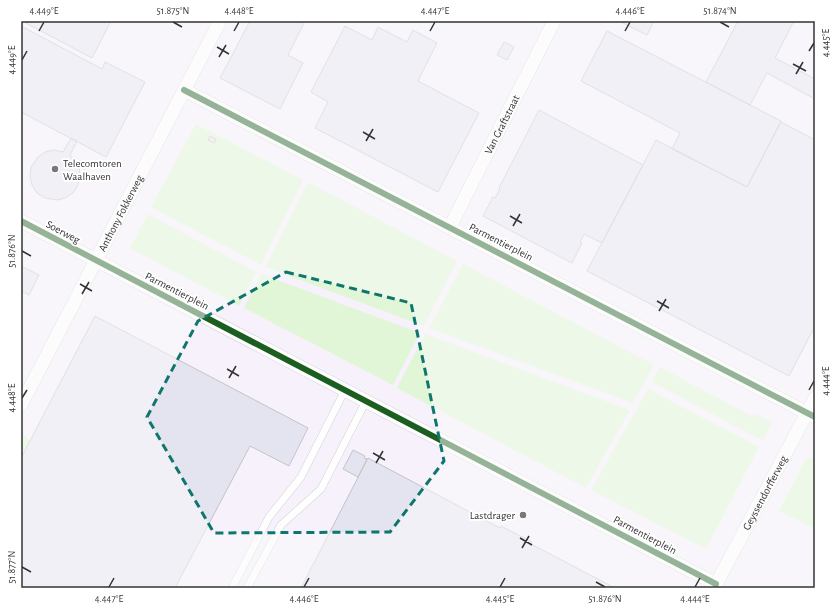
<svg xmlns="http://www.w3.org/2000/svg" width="836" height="609" font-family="'Alegreya Sans',sans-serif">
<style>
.industrial{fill:#f6f1fb}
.green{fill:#e1f6d6}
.building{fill:#e4e4f1;stroke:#c4c4c5}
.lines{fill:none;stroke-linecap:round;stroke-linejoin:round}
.lane-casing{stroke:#d2d2d2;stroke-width:8}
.street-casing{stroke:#d2d2d2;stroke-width:14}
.lane{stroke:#fefefe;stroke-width:7}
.street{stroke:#fefefe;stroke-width:13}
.cycleway-casing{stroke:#fff;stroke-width:8}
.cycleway{stroke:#1b5e20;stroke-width:6}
.marked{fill:none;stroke:#0f766e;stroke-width:3;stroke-dasharray:8 5;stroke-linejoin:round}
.ticks{fill:none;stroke:#323333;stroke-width:1.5}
.poi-dot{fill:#787879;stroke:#fff;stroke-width:1.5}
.labels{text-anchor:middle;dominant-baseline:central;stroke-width:3.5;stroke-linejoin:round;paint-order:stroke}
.street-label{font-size:11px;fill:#323333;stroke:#fff}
.poi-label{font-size:11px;fill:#323333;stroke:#fff;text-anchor:start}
.neatline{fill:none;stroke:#323333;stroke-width:1.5}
.ticks-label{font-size:10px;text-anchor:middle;fill:#323333}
</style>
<rect width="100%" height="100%" fill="#f9f9fa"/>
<path class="industrial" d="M21,21H815V588H21Z"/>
<path class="green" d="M196,124L303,180L261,265L151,207Z
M308,182L457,261L424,326L265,267Z
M148,214L256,272L239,306L130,248Z
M463,264L654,365L633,403L429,328Z
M261,274L420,333L393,385L244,308Z
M425,334L630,410L586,488L397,388Z
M660,367L752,416L754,413L772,423L763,441L652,382Z
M648,389L759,447L706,549L591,490Z
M21,434L31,440L21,458Z
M815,456V529L779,511L806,459Z"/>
<path class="building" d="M22,21H111L92,58Z
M250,21H305L288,55L303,63L280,109L220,78Z
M619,21H654L647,35Z
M738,21H794L775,58L815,79V99L767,73L750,105L706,82Z
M21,26L102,69L105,62L145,82L106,157L21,112Z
M345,26L372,40L378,27L407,42L413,30L437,43L418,81L479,113L438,192L315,128L328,102L311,92Z
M607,31L781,121L747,187L672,149L680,133L581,81Z
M504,42L514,47L507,60L497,55Z
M539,110L643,165L602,243L584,234L580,242L582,243L572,263L483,216L493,197L495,198L500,189L499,188Z
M781,122L815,140V326L789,376L587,271L656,140L747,187Z
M210,136L216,139L214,143L208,140Z
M71,138L77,141L70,155L79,167L80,176L78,185L73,193L65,198L57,200L45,198L37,193L32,185L30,176L31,167L38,157L45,152L54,150L63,152Z
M21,266L39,275L29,295L21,291Z
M95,316L308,428L289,466L250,446L175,588H21V458Z
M353,450L365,456L364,458L367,459L358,477L343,469Z
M368,458L500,528L501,526L532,542L531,544L615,588H301Z"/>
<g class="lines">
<g class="lane-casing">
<path id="lane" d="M232,588L269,517L301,477L345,390
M247,588L281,525L321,489L366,401"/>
</g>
<g class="street-casing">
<g id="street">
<path d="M184,90L815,417"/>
<path d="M21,221L716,584"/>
<path id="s1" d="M450,227L554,21"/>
<path id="s2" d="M21,405L220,21"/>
<path id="s3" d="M714,588L815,398"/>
</g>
</g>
<use href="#lane" class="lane"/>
<use href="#street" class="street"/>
<g class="cycleway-casing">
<path id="cycleway" d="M184,90L815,417
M21,221L716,584"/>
</g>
<use href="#cycleway" class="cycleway"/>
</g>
<path d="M0 0H836V609H0ZM286,272L411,303L444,461L390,532L214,533L147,417L198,321Z" fill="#f9f9fa" fill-opacity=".55" fill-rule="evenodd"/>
<path class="marked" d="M286,272L411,303L444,461L390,532L214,533L147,417L198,321Z"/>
<path class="ticks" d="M173,22L182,27M720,22L729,27M39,31L44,22M234,31L239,22M430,31L435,22M625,31L630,22M217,47L229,54M809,51L814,43M219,57L226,45M22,60L27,51M793,64L806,71M796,74L803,62M363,132L375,139M366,141L373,129M510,216L522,223M513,226L520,214M22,251L31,256M80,284L92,291M82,294L89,282M657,301L669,308M659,311L666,299M227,369L239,376M229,378L236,366M809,390L814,381M22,398L27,390M373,453L385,460M376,463L383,451M520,538L532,545M522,548L529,536M22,567L31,572M596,582L605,587M109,587L114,578M304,587L309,578M500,587L505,578M695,587L700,578"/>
<g class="poi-dot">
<circle cx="55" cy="169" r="4"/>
<circle cx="523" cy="515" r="4"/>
</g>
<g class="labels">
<g class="street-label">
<text stroke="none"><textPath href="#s1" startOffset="115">Van Graftstraat</textPath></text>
<text stroke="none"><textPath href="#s2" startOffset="216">Anthony Fokkerweg</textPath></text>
<text transform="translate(63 232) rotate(28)">Soerweg</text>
<text transform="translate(501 242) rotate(27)">Parmentierplein</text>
<text transform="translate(177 291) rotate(27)">Parmentierplein</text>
<text stroke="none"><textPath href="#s3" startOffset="108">Geyssendorfferweg</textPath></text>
<text transform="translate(645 535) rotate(28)">Parmentierplein</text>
</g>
<g class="poi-label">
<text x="63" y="163">Telecomtoren<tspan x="63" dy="13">Waalhaven</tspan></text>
<text x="515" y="515" text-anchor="end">Lastdrager</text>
</g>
</g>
<rect width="836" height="609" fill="none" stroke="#ffffff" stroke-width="44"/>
<rect x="22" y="22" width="792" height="565" class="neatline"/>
<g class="ticks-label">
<text x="44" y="14">4.449°E</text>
<text x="173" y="14">51.875°N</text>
<text x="239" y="14">4.448°E</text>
<text x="435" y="14">4.447°E</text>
<text x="630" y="14">4.446°E</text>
<text x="720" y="14">51.874°N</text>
<text transform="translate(825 43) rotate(-90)" y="4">4.445°E</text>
<text transform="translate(11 60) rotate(-90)" y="4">4.449°E</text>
<text transform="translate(11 251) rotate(-90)" y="4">51.876°N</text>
<text transform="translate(825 381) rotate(-90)" y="4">4.444°E</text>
<text transform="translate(11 398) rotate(-90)" y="4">4.448°E</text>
<text transform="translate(11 567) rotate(-90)" y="4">51.877°N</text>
<text x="109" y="602">4.447°E</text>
<text x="304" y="602">4.446°E</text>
<text x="500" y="602">4.445°E</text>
<text x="605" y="602">51.876°N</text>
<text x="695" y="602">4.444°E</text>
</g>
</svg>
